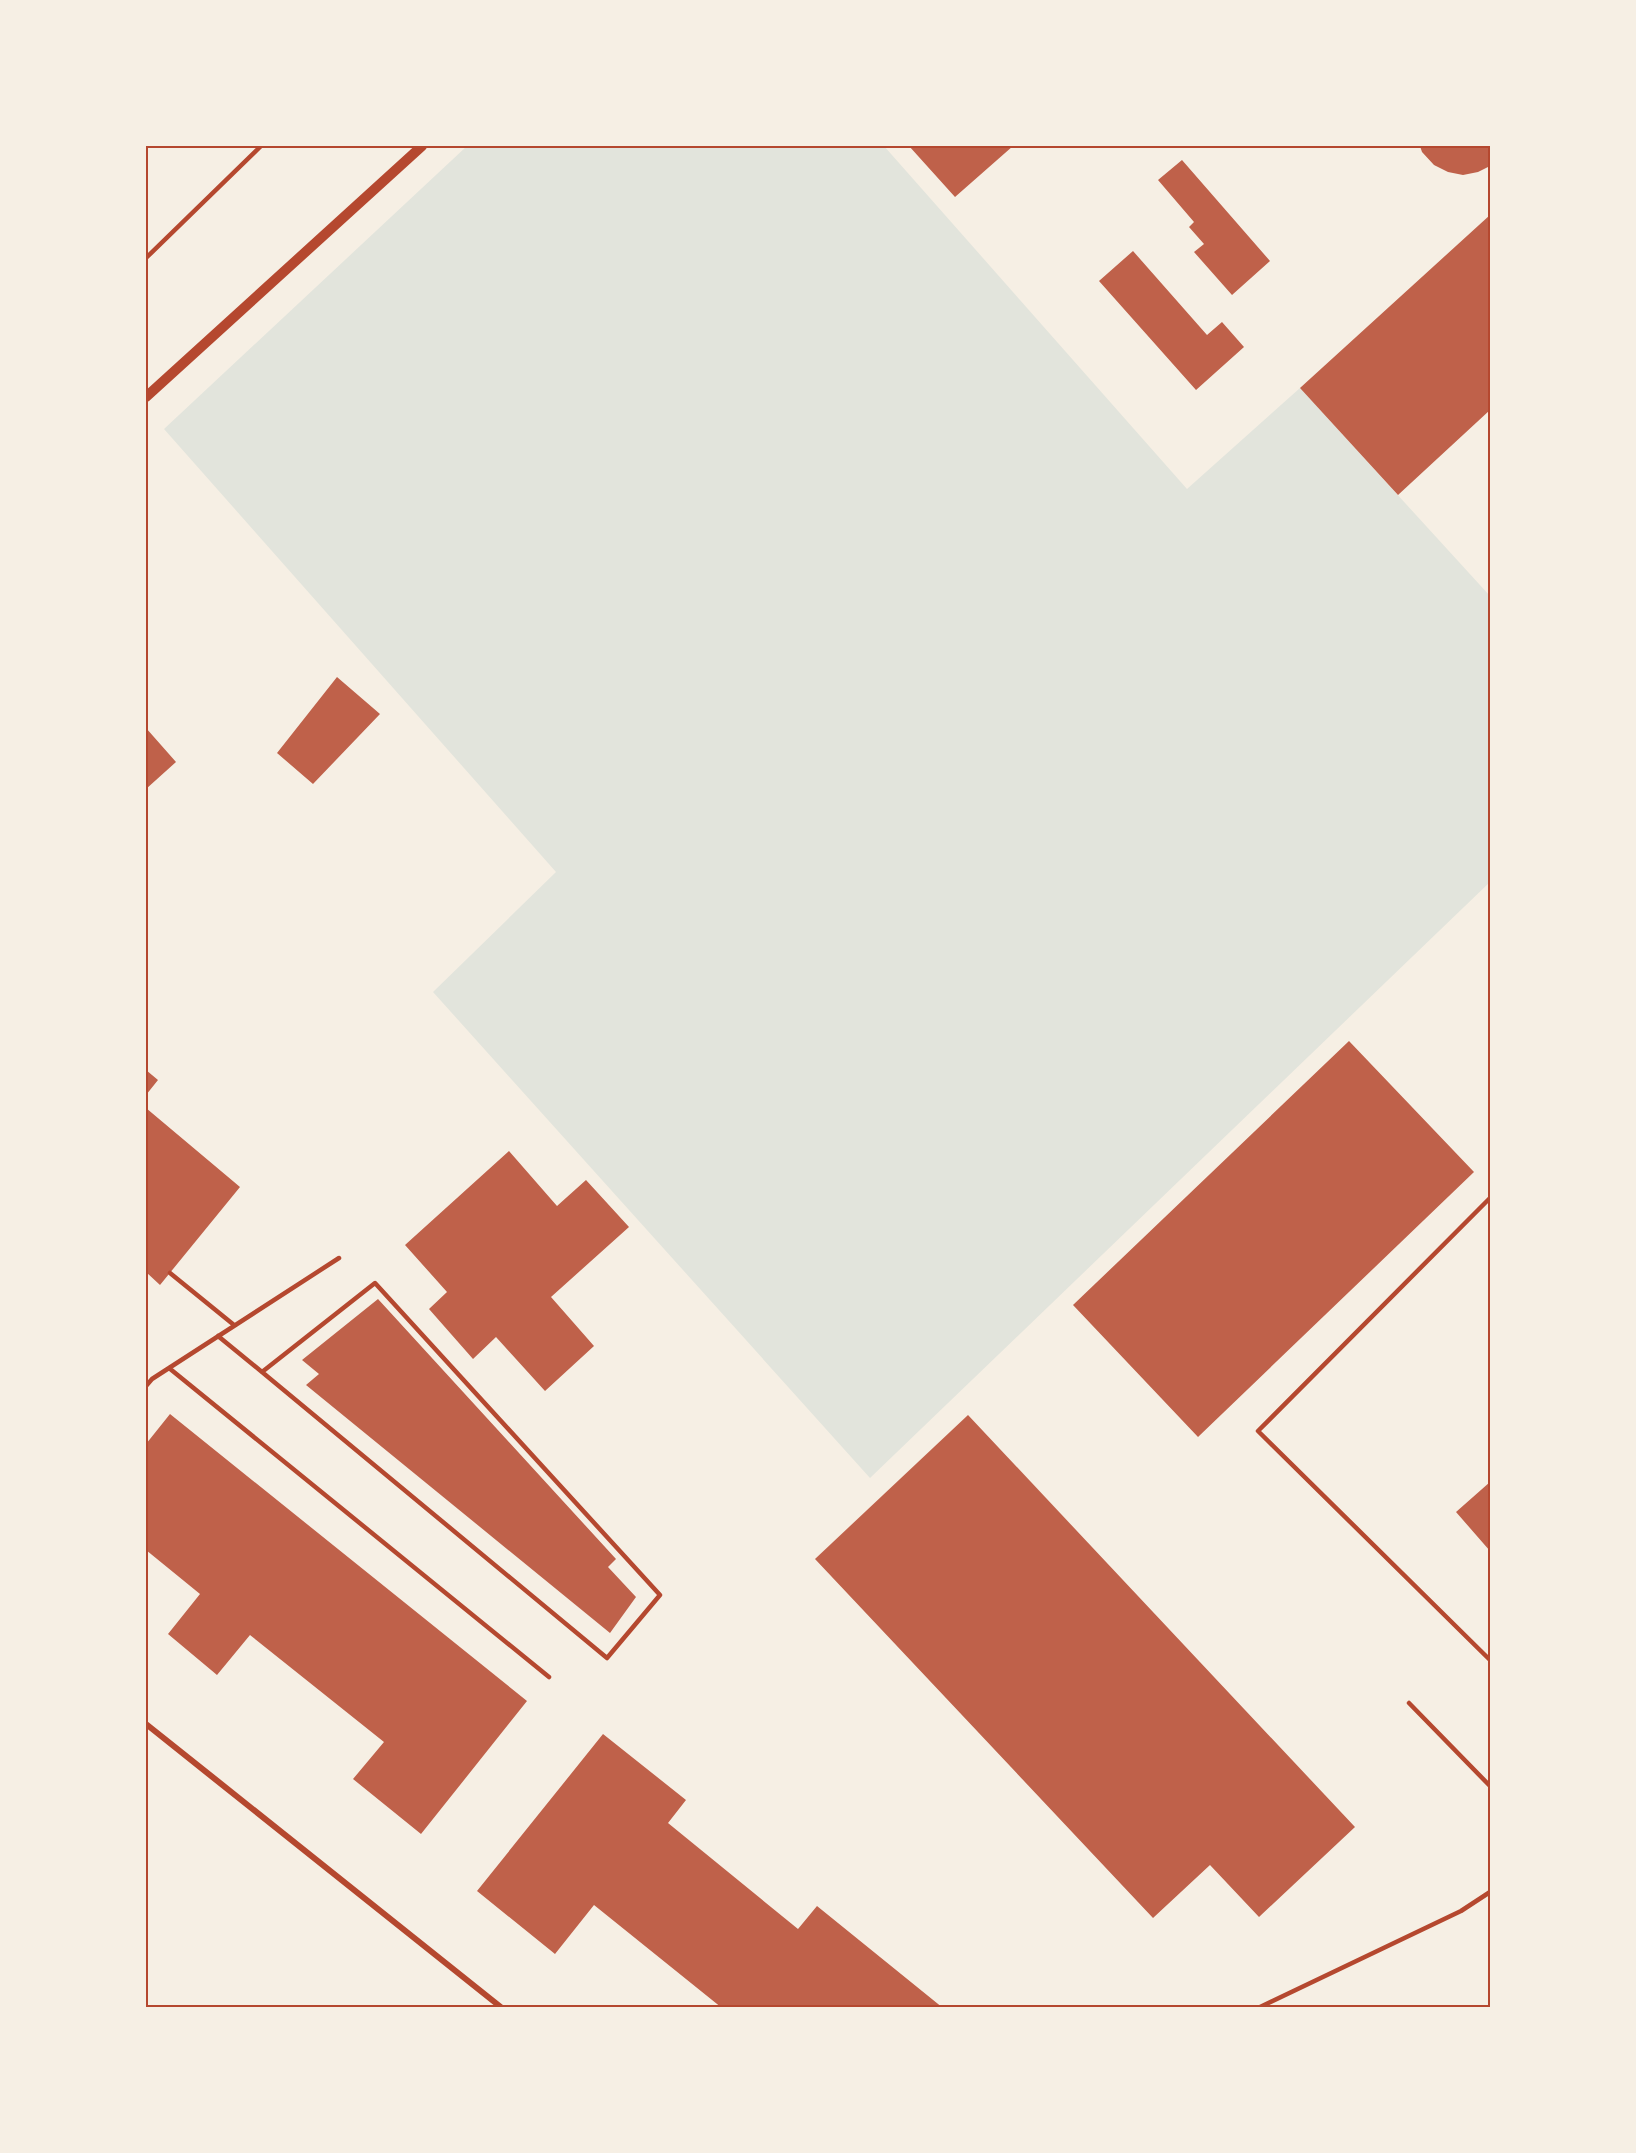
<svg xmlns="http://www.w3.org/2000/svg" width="1636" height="2153" font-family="'PT Sans Narrow',sans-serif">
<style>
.green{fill:#e2e4dc}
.building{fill:#bf614a}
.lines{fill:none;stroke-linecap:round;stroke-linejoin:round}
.service{stroke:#b5482f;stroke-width:4.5}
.minor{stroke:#b5482f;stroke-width:6}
.tertiary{stroke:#b5482f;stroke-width:10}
.neatline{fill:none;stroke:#b5482f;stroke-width:2}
</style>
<rect width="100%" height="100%" fill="#f6efe4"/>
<path class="green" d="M467,146H884L1187,489L1300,388L1490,596V882L870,1478L433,992L556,872L164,429Z"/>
<path class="building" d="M909,146H1013L955,197Z
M1420,146H1490V166L1478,172L1463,175L1448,172L1434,165L1422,152Z
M1182,160L1270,261L1232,295L1194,252L1204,244L1189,227L1194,222L1158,180Z
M1490,215V410L1398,495L1300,388Z
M1133,251L1207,335L1222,322L1244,347L1196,390L1099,281Z
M337,677L380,714L313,784L277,753Z
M146,728L176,762L146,789Z
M1349,1041L1474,1172L1198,1437L1073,1305Z
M146,1070L158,1080L146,1095Z
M146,1108L240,1187L160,1285L146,1272Z
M509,1151L557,1206L586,1180L629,1227L551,1297L594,1346L545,1391L496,1337L473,1359L429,1309L447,1292L405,1245Z
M378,1299L616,1559L608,1567L636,1597L610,1633L306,1385L319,1374L302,1360Z
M170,1414L527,1701L421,1834L353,1779L384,1742L250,1635L217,1675L168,1634L200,1594L146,1550V1444Z
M968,1415L1355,1827L1259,1917L1210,1865L1153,1918L815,1559Z
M1490,1482V1551L1456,1512Z
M603,1734L686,1800L668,1823L798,1929L817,1906L943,2008H722L594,1905L555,1954L477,1891Z"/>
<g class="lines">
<path class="service" d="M146,258L261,146
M1490,1198L1258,1431L1490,1660
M170,1273L234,1325
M218,1336L262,1372L607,1658L660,1595L375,1283L262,1372
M169,1368L549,1677
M146,1386L152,1379L339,1258
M1409,1703L1490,1786
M1258,2008L1461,1911L1490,1892"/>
<path class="minor" d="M146,1724L502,2008"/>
<path class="tertiary" d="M146,397L422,146"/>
</g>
<rect width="1636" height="2153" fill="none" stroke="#f6efe4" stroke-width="294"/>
<rect x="147" y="147" width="1342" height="1859" class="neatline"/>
</svg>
